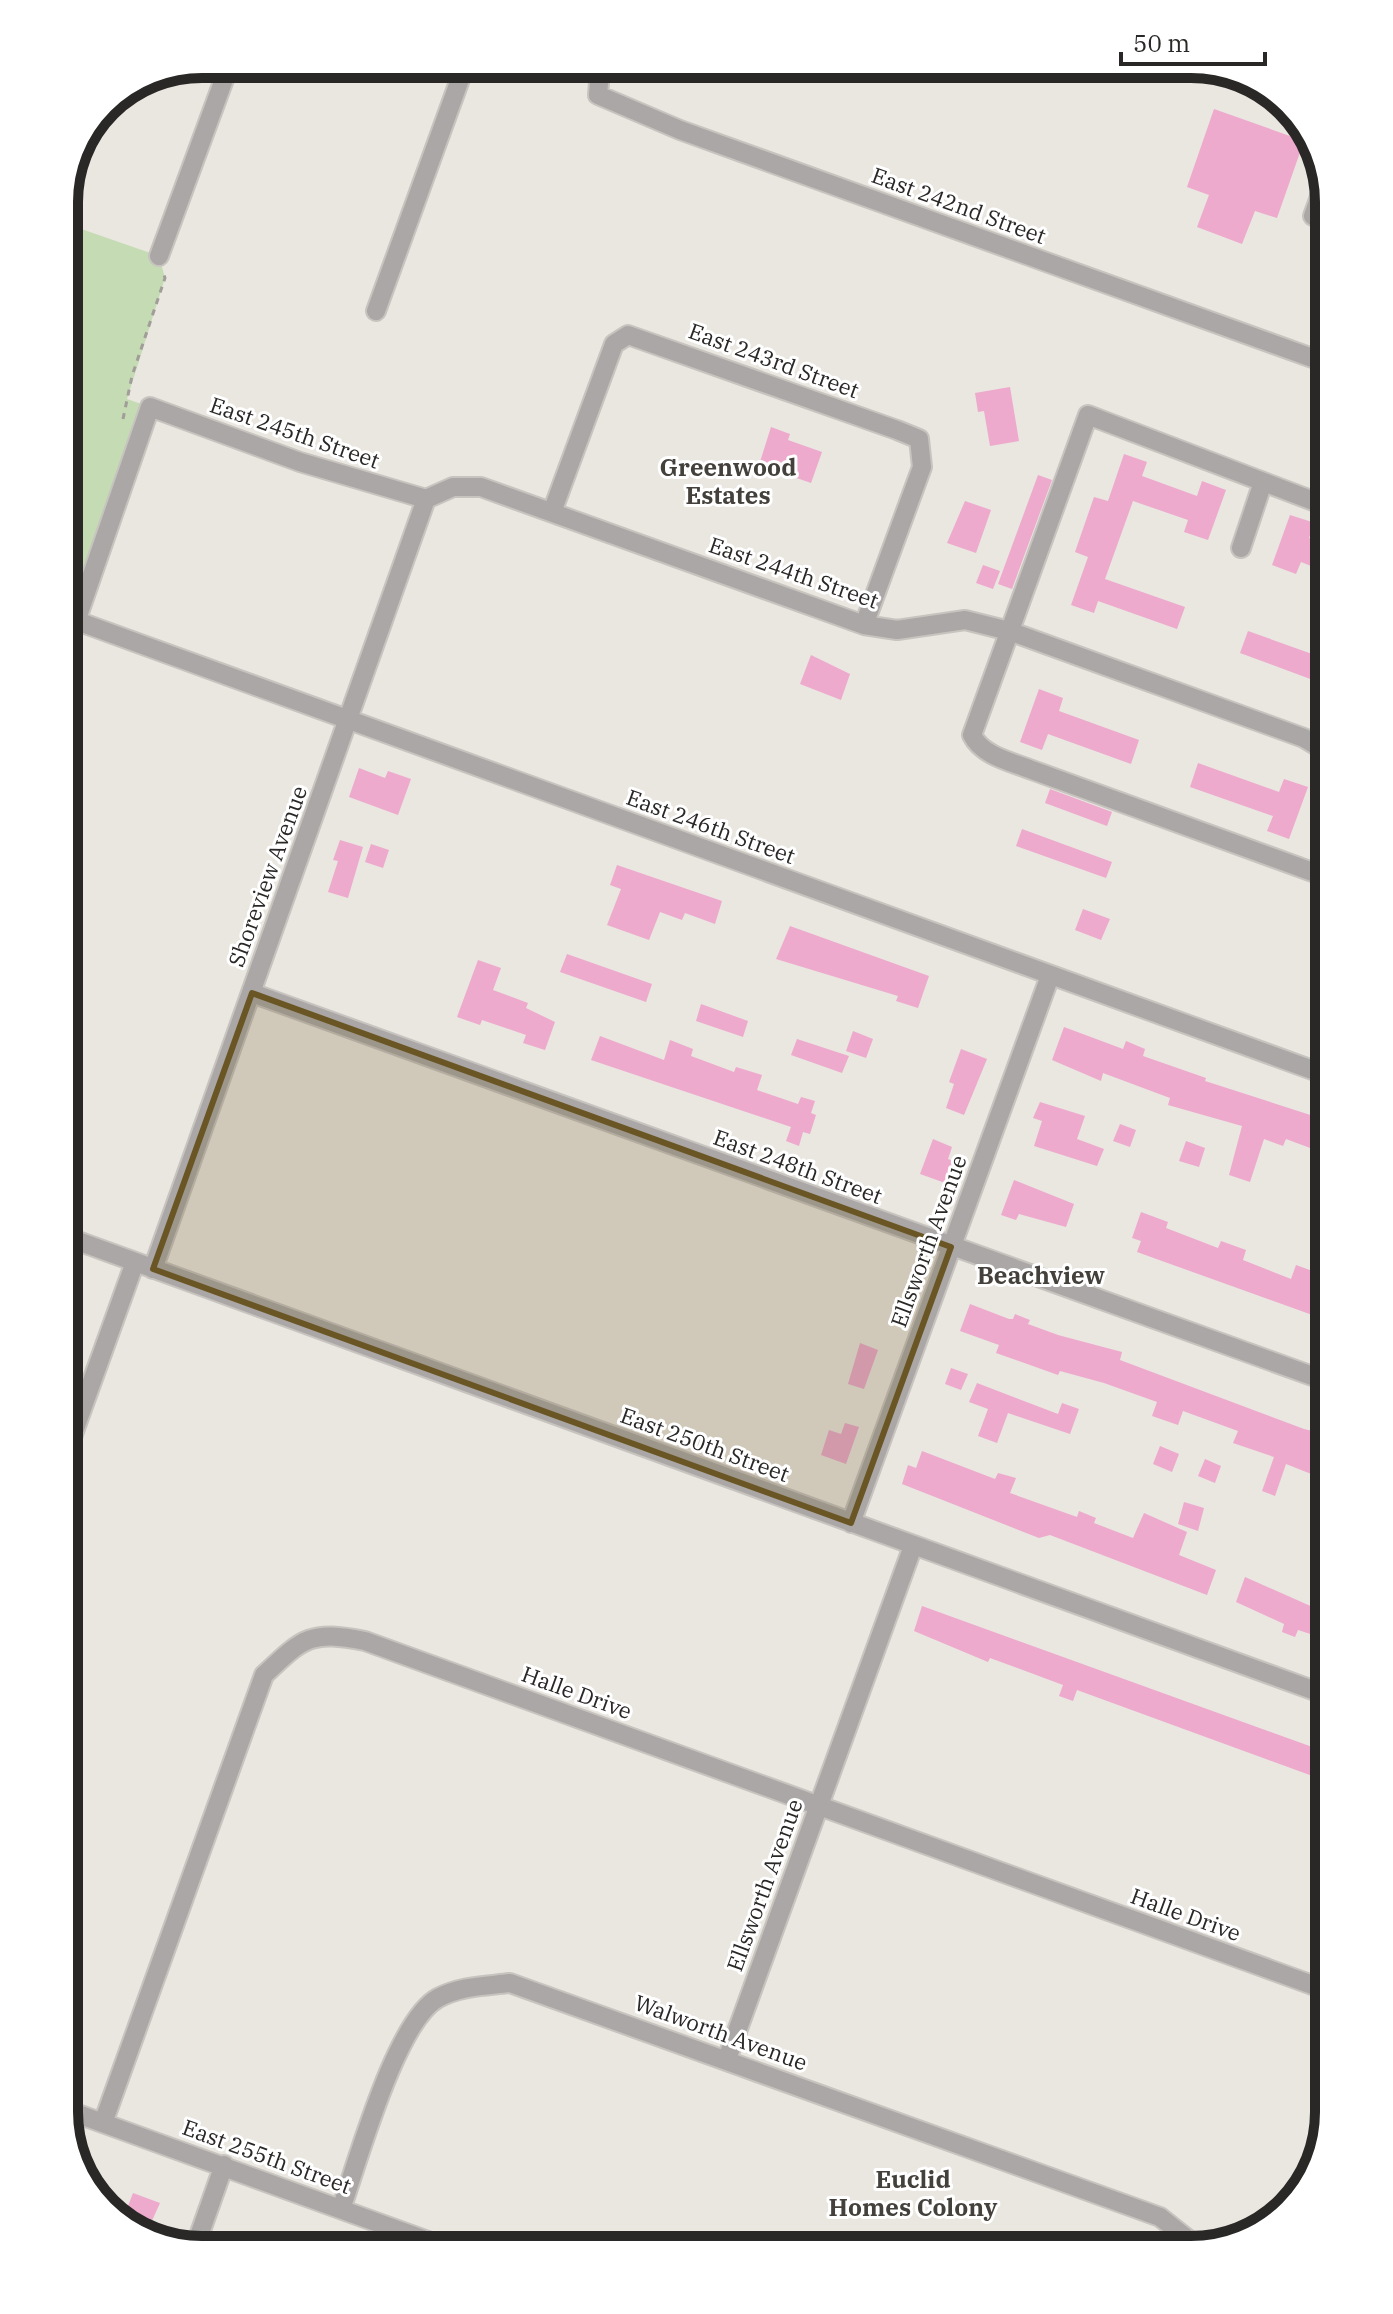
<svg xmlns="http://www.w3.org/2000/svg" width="1393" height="2314" font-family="'IBM Plex Serif',serif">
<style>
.green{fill:#c4dbb3}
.building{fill:#edaacd}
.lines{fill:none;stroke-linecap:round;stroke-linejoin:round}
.minor-casing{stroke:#c7c4bf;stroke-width:22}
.path{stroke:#a19d99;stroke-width:3;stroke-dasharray:6 6;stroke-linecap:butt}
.minor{stroke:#aba7a6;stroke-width:18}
.marked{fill:#6a5624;fill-opacity:0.2;stroke:#6a5624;stroke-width:6;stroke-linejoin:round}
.labels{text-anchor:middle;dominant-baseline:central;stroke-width:6;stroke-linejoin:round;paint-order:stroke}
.street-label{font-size:22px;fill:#2a2826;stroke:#fff}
.neighbourhood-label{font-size:24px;font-weight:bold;fill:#44403b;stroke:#fff}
.rim{fill:none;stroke:#2a2826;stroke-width:10}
</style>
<rect width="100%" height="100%" fill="#eae6e0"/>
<path class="green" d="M64,223L159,256L165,278L127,399L150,407L64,656Z"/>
<path class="building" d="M1214,109L1304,141L1277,218L1255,211L1242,244L1197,227L1209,195L1187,187Z
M1010,387L1019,441L990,446L984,411L978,412L975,393Z
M771,427L790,434L788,440L822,452L811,483L759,465Z
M1124,454L1147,462L1142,476L1197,496L1202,481L1226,490L1208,540L1184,532L1188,520L1133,501L1105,579L1185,607L1177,629L1098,601L1094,613L1071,605L1088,557L1075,552L1094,497L1108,501Z
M1038,475L1052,480L1012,589L998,584Z
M965,501L991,510L976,553L947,543Z
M1290,515L1315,523L1309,538L1329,545V573L1301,562L1296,574L1272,565Z
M983,565L1000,571L993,589L976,583Z
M1248,631L1329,660V686L1240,653Z
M811,655L850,674L841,700L800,684Z
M1039,689L1063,698L1059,711L1139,740L1131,764L1048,734L1042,750L1020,742Z
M1198,763L1279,792L1284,779L1308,787L1289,839L1267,831L1273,816L1190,787Z
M359,768L385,778L388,771L411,779L398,815L349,797Z
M1050,789L1112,812L1107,826L1045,803Z
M1022,829L1112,862L1106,878L1016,846Z
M340,840L363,847L348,898L328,892L338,861L333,860Z
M371,844L389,850L383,868L365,862Z
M617,865L722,901L715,924L685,913L682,920L660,912L649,940L607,925L621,889L610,885Z
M1083,909L1110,919L1101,940L1075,930Z
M790,926L929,976L918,1008L896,1001L898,996L776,959Z
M567,954L652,984L646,1002L560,972Z
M478,960L501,968L493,990L528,1003L526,1008L555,1022L545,1050L523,1043L526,1035L482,1020L480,1025L457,1017Z
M701,1004L748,1021L743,1037L696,1021Z
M1064,1027L1123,1049L1126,1041L1145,1049L1143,1056L1206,1078L1205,1081L1329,1121V1155L1286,1139L1283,1146L1264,1139L1250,1182L1229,1175L1242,1126L1168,1105L1170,1098L1103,1073L1101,1081L1052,1060Z
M853,1031L873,1039L866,1058L846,1051Z
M600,1036L664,1060L670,1040L693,1049L691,1056L734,1072L736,1067L762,1075L757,1090L798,1104L801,1097L815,1101L811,1113L816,1115L810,1134L803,1132L799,1146L786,1141L791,1127L591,1060Z
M797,1039L849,1056L842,1073L791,1055Z
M961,1049L987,1059L964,1115L946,1108L954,1084L949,1082Z
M1040,1102L1085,1116L1077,1139L1104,1149L1097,1166L1034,1146L1042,1121L1033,1118Z
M1120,1124L1136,1130L1130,1147L1113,1141Z
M933,1139L952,1147L948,1159L956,1162L948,1184L920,1174Z
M1186,1141L1205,1148L1199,1167L1179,1161Z
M1014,1180L1074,1204L1066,1227L1019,1214L1016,1220L1001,1215Z
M1141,1212L1168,1222L1166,1228L1218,1248L1221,1241L1246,1250L1243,1260L1291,1279L1296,1265L1329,1277V1321L1137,1252L1141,1241L1132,1238Z
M970,1304L1009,1319H1013L1015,1314L1030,1320L1028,1324L1058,1335L1122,1352L1120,1360L1304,1429L1329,1435V1481L1286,1464L1275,1496L1262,1491L1274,1457L1233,1443L1238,1431L1183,1411L1178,1425L1152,1416L1157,1402L1104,1383L1060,1371L1058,1375L996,1353L999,1345L960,1331Z
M860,1343L878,1350L864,1389L848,1384Z
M951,1368L968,1374L961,1390L945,1384Z
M977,1383L1058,1414L1062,1403L1079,1409L1070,1434L1008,1413L997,1443L978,1436L988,1409L969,1402Z
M845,1423L859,1427L846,1464L821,1455L829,1430L841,1434Z
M1160,1446L1179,1454L1172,1472L1153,1464Z
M922,1451L995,1479L998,1473L1016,1478L1010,1493L1077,1517L1079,1511L1096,1518L1094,1523L1133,1538L1144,1513L1187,1532L1179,1555L1216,1570L1207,1595L1050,1535L1039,1538L902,1484L908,1465L916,1468Z
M1205,1459L1221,1466L1215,1483L1198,1476Z
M1184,1502L1204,1508L1198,1531L1178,1524Z
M1327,1574L1329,1640L1298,1630L1295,1637L1282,1632L1284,1624L1236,1602L1245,1577L1315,1608Z
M922,1606L1329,1753V1782L1077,1690L1073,1701L1059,1696L1063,1685L990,1658L988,1662L914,1631Z
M133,2193L160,2203L146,2234L126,2227L99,2196L128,2206Z"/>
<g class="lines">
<g class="minor-casing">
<path id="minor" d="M600,70L598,95L680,130L1329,364
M1325,183L1313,216L1329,223
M159,256L226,74
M376,311L463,71
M426,499L453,487H481L864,625L897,630L965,620L1009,631L1304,738L1329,753
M552,512L614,344L628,335L897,430L919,439L922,467L864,625
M1241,548L1263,482
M77,621L1329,1076
M64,656L150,407L300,462L426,499
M1329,878L1032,770C1012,762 982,756 972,735L1088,415L1329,507
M252,993L1329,1382
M64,1236L1329,1696
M153,1269L426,499
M64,1459L135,1262
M851,1523L1050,976
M727,2059L913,1546
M64,2109L453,2250
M103,2123L264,1675C303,1638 310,1630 365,1641L1329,1991
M341,2209C358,2161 396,2021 438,1998C460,1986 486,1986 510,1983L1160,2217L1199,2248
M194,2250L224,2165"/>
</g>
<path class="path" d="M123,419L132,376L165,278L163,272"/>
<use href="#minor" class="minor"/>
</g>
<path class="marked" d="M252,993L951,1247L851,1523L153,1269Z"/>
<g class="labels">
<g class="street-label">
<text transform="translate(959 205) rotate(20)">East 242nd Street</text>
<text transform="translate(774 360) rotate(20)">East 243rd Street</text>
<text transform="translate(295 432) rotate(19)">East 245th Street</text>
<text transform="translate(794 572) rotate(19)">East 244th Street</text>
<text transform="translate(711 826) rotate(20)">East 246th Street</text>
<text transform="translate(267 876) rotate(-70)">Shoreview Avenue</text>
<text transform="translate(798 1166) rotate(20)">East 248th Street</text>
<text transform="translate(928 1241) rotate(-70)">Ellsworth Avenue</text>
<text transform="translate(705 1444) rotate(20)">East 250th Street</text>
<text transform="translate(577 1692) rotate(20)">Halle Drive</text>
<text transform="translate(764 1885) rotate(-70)">Ellsworth Avenue</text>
<text transform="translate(1186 1914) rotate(20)">Halle Drive</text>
<text transform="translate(721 2032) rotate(20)">Walworth Avenue</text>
<text transform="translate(267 2156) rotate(20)">East 255th Street</text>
</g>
<g class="neighbourhood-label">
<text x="728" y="467">Greenwood<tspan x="728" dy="28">Estates</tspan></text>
<text x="1041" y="1275">Beachview</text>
<text x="913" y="2179">Euclid<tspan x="913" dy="28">Homes Colony</tspan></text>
</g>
</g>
<path d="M0 0H1393V2314H0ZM202 78H1191A124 124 0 0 1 1315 202V2112A124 124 0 0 1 1191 2236H202A124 124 0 0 1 78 2112V202A124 124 0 0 1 202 78Z" fill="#fff" fill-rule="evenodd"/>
<path class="rim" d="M202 78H1191A124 124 0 0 1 1315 202V2112A124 124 0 0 1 1191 2236H202A124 124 0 0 1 78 2112V202A124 124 0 0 1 202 78Z"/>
<path d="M1121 52v12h144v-12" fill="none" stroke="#2a2826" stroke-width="4"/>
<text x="1133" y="52" font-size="24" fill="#2a2826" stroke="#ffffff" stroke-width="6" paint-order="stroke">50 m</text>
</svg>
